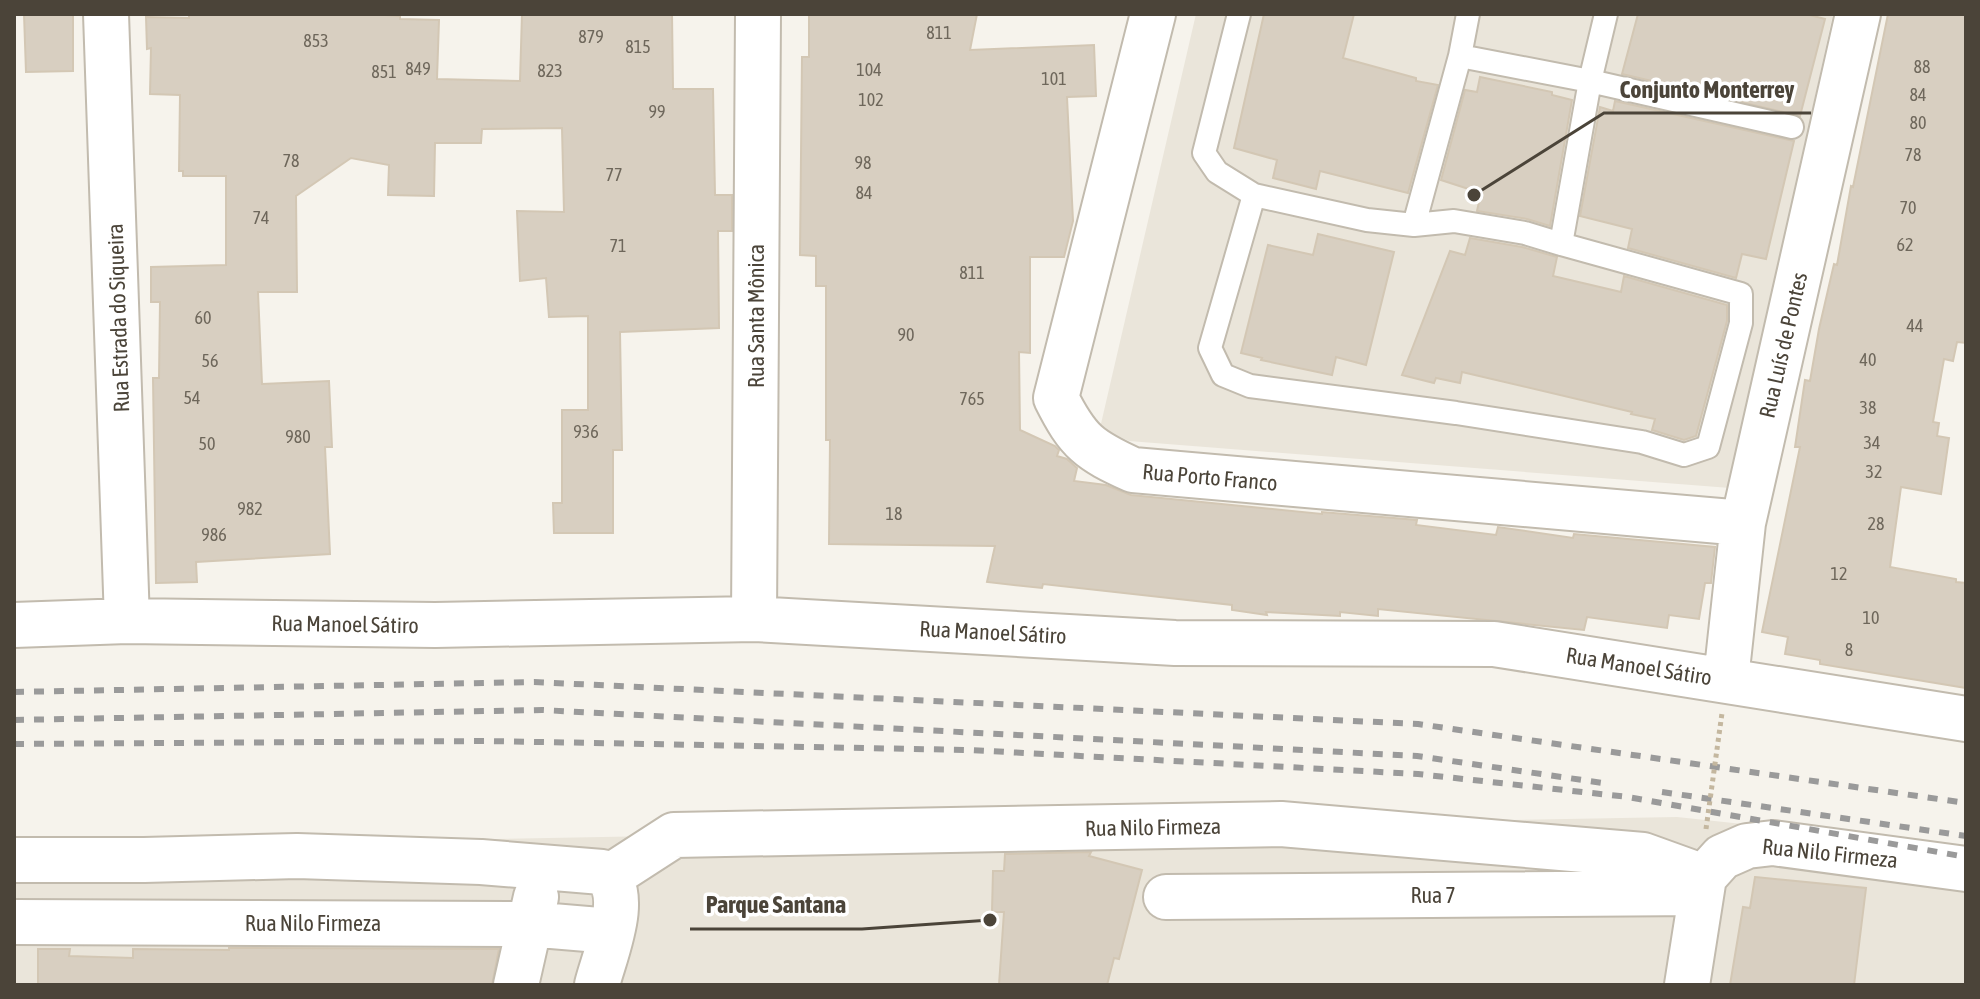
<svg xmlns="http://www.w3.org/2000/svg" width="1980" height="999" font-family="'Asap Condensed',sans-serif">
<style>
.residential{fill:#eae5da}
.building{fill:#d8cfc1;stroke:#d3c7b4;stroke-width:2}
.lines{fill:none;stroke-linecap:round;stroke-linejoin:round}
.service-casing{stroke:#c2bbae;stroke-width:26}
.minor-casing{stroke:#c2bbae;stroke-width:48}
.service{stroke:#fff;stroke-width:22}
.minor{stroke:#fff;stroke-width:44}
.rail{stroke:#9a9a9a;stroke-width:6;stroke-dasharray:10 10;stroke-linecap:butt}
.path-bridge{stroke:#c4b79f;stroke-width:5;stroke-dasharray:4 4;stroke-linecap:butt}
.labels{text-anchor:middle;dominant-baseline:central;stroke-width:7;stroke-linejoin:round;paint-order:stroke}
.number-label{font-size:18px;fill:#6e675b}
.street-label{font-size:22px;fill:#4b4439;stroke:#fff}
.leader{fill:none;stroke:#4b4439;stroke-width:3}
.callout-dot{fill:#4b4439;stroke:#fff;stroke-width:3}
.callout-label{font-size:24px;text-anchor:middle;font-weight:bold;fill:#4b4439;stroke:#fff;stroke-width:7;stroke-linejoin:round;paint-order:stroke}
</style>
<rect width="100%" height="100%" fill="#f6f3ec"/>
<path class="residential" d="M1196,14H1833L1730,488L1129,441L1100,428Z
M1677,817L1966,848V985H14V855L445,840Z"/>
<path class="building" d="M24,14H73V71L26,72Z
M189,14H370L400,16V19L439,20L437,79L520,81L522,14H672L673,89H713L715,195H732V231H718L719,328L620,332L622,450H613V533H554L553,503H562V410H588V316L549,317L546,278L520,281L517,211L564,212L562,128L482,129L481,143H435L434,196L388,195L389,165L351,158L296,196L297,292H258L262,384L329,381L332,447H325L330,554L196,562L197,582L156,583L153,378H159L160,302H151V267L226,265V176H183V171H179L180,95L150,94L151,48L147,49L146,17L189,18Z
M809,14H977L970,50L1094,45L1096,96L1067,97L1073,221L1064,257H1030V353L1019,352L1020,430L1055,446L1059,450L1057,456L1067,459L1077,468L1074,481L1106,485L1131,495L1322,514V512L1417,520L1416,525L1496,535L1498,527L1573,538L1574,534L1715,547L1711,583H1705L1699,619L1669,615L1667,628L1587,617L1584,630L1378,609V616L1340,612V616L1266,612L1267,615L1232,610V605L1043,584L1042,588L987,582L995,546L829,544L830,440H826V286H816V256L800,255L802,57H809Z
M1264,14H1354L1343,58L1416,78V81L1438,85L1408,193L1320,171L1316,189L1273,178L1277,160L1234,148Z
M1638,14H1806L1825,19L1800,116L1622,74Z
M1888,14H1966V343L1957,342L1953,361L1944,359L1933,422L1939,423L1937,436L1949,438L1941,494L1901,487L1890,567L1956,579V582L1966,583V688L1820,664V660L1785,654L1788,637L1762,632L1800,447H1795L1805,380L1810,381L1819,329L1834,264L1837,265L1851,186L1853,187Z
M1480,77L1552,92V95L1572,100L1550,226L1527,219L1477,211L1481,193L1441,180L1465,90L1477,92Z
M1615,101L1794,141L1766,259L1742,254L1736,278L1628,248L1632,229L1580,216L1600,107L1613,111Z
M1318,234L1394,252L1366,365L1336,357L1332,375L1261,360L1262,358L1241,353L1268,245L1313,255Z
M1470,238L1522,247L1557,257L1553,276L1621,292L1624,276L1727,305V321L1696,436L1684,440L1652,430L1655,419L1631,414L1632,412L1462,372L1460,383L1436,378L1434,383L1402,375L1450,251L1465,255Z
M1091,852L1089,856L1142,870L1119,959L1114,958L1107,985H999L1004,912H992L993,871H1004L1005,854Z
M1755,877L1866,888L1854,985H1730L1743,907L1750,908Z
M229,948L499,949L492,985H38V949H70L69,956L133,958V949L229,950Z"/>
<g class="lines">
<g class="service-casing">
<path id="service" d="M1239,14L1204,153L1217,172L1254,195
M1468,14L1460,56L1414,225L1454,221L1525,233L1561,244L1590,81L1606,14
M1460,56L1590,81L1792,127
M1414,225L1367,220L1254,195L1210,348L1223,375L1250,386L1456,413L1642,442L1684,455L1708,447L1741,323V294L1561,244"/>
</g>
<g class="minor-casing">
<path id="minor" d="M106,14L127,621
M1153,14L1056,398C1078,442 1089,450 1133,470L1743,523
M754,619L758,14
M14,625L127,621L435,625L754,619L1175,643L1494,644L1966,719
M1726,679L1743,523L1858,14
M14,860H144L297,856L481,862L602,872C633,892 604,956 597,985
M609,877L674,835L1281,824L1643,855L1704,877
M1166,897L1700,893
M14,922L528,924L611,931
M516,985L536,897
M1687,985L1704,877L1722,857L1747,846L1773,843L1966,869"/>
</g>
<use href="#service" class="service"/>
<use href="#minor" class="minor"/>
<path class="rail" d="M14,692L534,682L1418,724L1966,803
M14,720L542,710L1417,756L1603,783
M14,744L487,741L969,750L1418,774L1628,797L1966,857
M1662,792L1966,836"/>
<path class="path-bridge" d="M1706,829L1722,713"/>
</g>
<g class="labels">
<g class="number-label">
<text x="939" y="32">811</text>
<text x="591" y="36">879</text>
<text x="316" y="40">853</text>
<text x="638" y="46">815</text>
<text x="1922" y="66">88</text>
<text x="418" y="68">849</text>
<text x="869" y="69">104</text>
<text x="550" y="70">823</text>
<text x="384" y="71">851</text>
<text x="1054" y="78">101</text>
<text x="1918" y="94">84</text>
<text x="871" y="99">102</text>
<text x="657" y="111">99</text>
<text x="1918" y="122">80</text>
<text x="1913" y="154">78</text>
<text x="291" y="160">78</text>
<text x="863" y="162">98</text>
<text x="614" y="174">77</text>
<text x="864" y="192">84</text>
<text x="1908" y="207">70</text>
<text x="261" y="217">74</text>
<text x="1905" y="244">62</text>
<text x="618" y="245">71</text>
<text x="972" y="272">811</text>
<text x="203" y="317">60</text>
<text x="1915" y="325">44</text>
<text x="906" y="334">90</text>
<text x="1868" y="359">40</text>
<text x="210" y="360">56</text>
<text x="192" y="397">54</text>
<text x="972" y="398">765</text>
<text x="1868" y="407">38</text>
<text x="586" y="431">936</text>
<text x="298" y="436">980</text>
<text x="1872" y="442">34</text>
<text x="207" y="443">50</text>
<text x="1874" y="471">32</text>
<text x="250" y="508">982</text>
<text x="894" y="513">18</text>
<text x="1876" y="523">28</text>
<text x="214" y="534">986</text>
<text x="1839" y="573">12</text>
<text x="1871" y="617">10</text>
<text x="1849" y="649">8</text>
</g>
<g class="street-label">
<text transform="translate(756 316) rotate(-90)">Rua Santa Mônica</text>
<text transform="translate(118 318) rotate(-92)">Rua Estrada do Siqueira</text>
<text transform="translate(1783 345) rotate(-77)">Rua Luís de Pontes</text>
<text transform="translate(1210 477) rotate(5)">Rua Porto Franco</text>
<text transform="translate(345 624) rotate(1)">Rua Manoel Sátiro</text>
<text transform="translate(993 632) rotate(3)">Rua Manoel Sátiro</text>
<text transform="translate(1639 666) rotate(9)">Rua Manoel Sátiro</text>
<text transform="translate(1153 827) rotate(-1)">Rua Nilo Firmeza</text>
<text transform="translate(1830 853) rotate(6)">Rua Nilo Firmeza</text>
<text x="1433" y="895">Rua 7</text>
<text x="313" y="923">Rua Nilo Firmeza</text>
</g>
</g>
<path class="leader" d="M1474 195L1604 113H1811M990 920L862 929H690"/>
<g class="callout-dot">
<circle cx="1474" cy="195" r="8"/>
<circle cx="990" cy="920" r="8"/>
</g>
<g class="callout-label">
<text x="1707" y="98">Conjunto Monterrey</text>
<text x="776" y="913">Parque Santana</text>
</g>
<rect width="1980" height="999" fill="none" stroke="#4b4439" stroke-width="32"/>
</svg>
